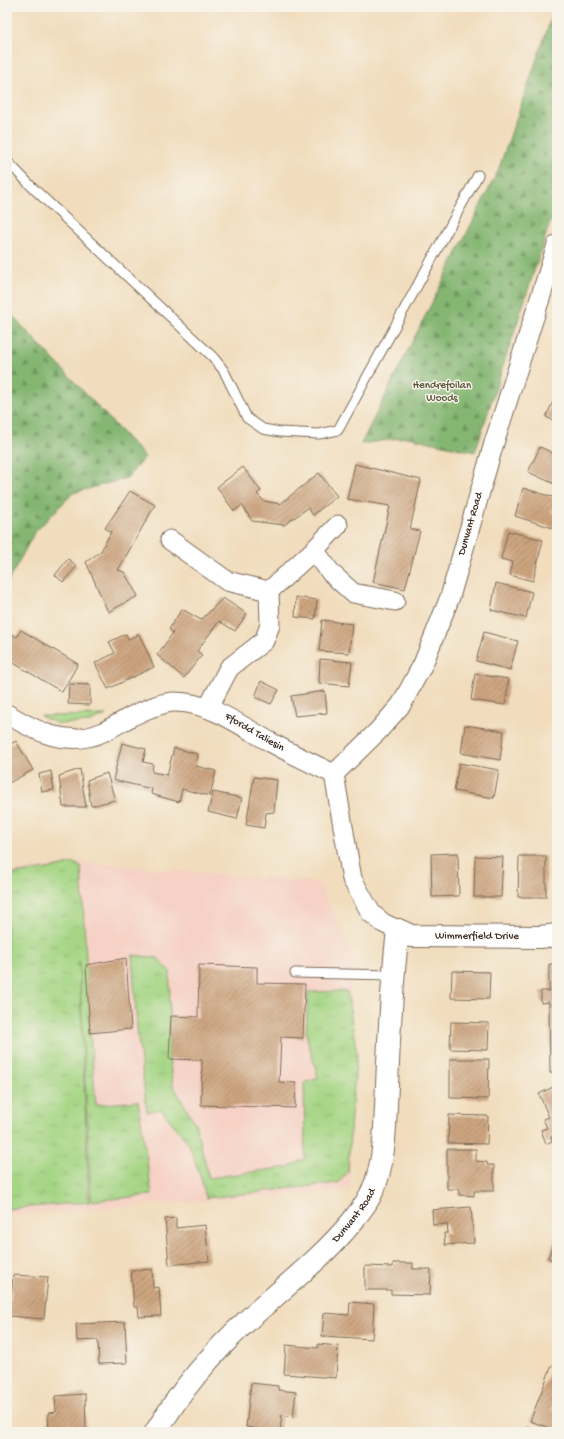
<svg xmlns="http://www.w3.org/2000/svg" width="564" height="1439" font-family="'Gochi Hand',sans-serif">
<style>
.built{fill:#f6d1c5}
.grass{fill:url(#grass-tufts);stroke:#708051}
.forest{fill:url(#forest-firs);stroke:#607048}
.building{fill:url(#building-hatch)}
.lines{fill:none;stroke-linecap:round;stroke-linejoin:round}
.service-casing{stroke:#7b6956;stroke-width:11}
.minor-casing{stroke:#7b6956;stroke-width:21}
.tertiary-casing{stroke:#7b6956;stroke-width:24}
.service{stroke:#fff;stroke-width:9}
.minor{stroke:#fff;stroke-width:19}
.tertiary{stroke:#fff;stroke-width:22}
.labels{text-anchor:middle;dominant-baseline:central;stroke-width:3;stroke-linejoin:round;paint-order:stroke}
.park-label{font-size:11px;fill:#565538;stroke:#f7f3e8}
.street-label{font-size:11px;fill:#3b2a1e;stroke:#f7f3e8}
</style>
<defs>
<pattern id="grass-tufts" width="24" height="20" patternUnits="userSpaceOnUse"><rect width="24" height="20" fill="#a5d584"/><path d="M3 7l-1-3M5 7V3M7 7l1-3M15 17l-1-3M17 17v-4M19 17l1-3" fill="none" stroke="#8fb772"/></pattern>
<pattern id="forest-firs" width="22" height="20" patternUnits="userSpaceOnUse"><rect width="22" height="20" fill="#84b672"/><path d="M5 1l3.5 6h-7zM16 11l3.5 6h-7z" fill="#6d945d"/></pattern>
<pattern id="building-hatch" width="6" height="6" patternUnits="userSpaceOnUse"><rect width="6" height="6" fill="#cda580"/><path d="M-1 1l2-2M0 6l6-6M5 7l2-2" fill="none" stroke="#a88768"/></pattern>
</defs>
<rect width="100%" height="100%" fill="#f7f3e8"/>
<filter id="ink" filterUnits="userSpaceOnUse"><feTurbulence type="fractalNoise" baseFrequency=".025" numOctaves="2"/><feDisplacementMap in="SourceGraphic" scale="8" xChannelSelector="R" yChannelSelector="G"/><feConvolveMatrix kernelMatrix="1 2 1 2 8 2 1 2 1" color-interpolation-filters="sRGB"/></filter>
<filter id="wash" filterUnits="userSpaceOnUse"><feTurbulence type="fractalNoise" baseFrequency=".012" numOctaves="4" result="noise"/><feDisplacementMap in="SourceGraphic" scale="16" xChannelSelector="R" yChannelSelector="G"/><feGaussianBlur stdDeviation="0.9" result="paint"/><feColorMatrix in="noise" values="0 0 0 0 0 0 0 0 0 0 0 0 0 0 0 0 0 1.4 0 .05"/><feComposite in="paint" operator="in"/></filter>
<g filter="url(#wash)">
<rect width="100%" height="100%" fill="#f1ddbd"/>
<path class="built" d="M82,862L318,883L351,949L350,1190L7,1215V872Z"/>
<path class="grass" d="M106,715L90,722L58,724L40,716Z
M74,863L81,867L90,1033L96,1105L138,1101L152,1195L91,1201L79,961L89,1202L7,1209V875L54,868Z
M132,955L158,958L170,972L169,1059L173,1085L195,1123L209,1178L288,1167L305,1159L304,1083L318,1078L306,1034L308,992L347,991L357,1054L351,1115L348,1172L338,1183L206,1198L201,1178L189,1144L161,1109L147,1112L137,1028Z"/>
<path class="forest" d="M555,7H557V201L475,452L407,437L361,444L498,171Z
M7,310L145,457L127,478L73,493L34,533L7,584Z"/>
<g id="blocks">
<path class="building" d="M557,393V422L546,417Z
M540,447L557,455V485L528,472Z
M355,464L421,480L410,529L420,531L405,589L373,582L390,506L347,499Z
M243,467L261,491L257,494L264,501L280,504L319,473L337,496L313,515L308,508L284,525L252,521L242,505L234,511L217,487Z
M523,488L556,498L551,512L557,513L556,529L515,516Z
M130,491L155,505L118,570L124,572L138,596L108,612L86,562L101,551L111,532L105,528Z
M508,531L543,540L533,581L510,575L513,562L501,559Z
M68,559L77,566L63,582L55,575Z
M496,583L532,592L526,618L491,610Z
M296,597L317,600L315,619L295,617Z
M223,598L247,614L235,631L219,621L197,651L202,655L184,678L157,655L173,633L169,629L182,609L201,620Z
M322,620L352,624L349,653L319,651Z
M21,630L78,664L62,692L7,659V631L17,637Z
M484,632L518,641L510,670L476,661Z
M126,634L128,639L139,634L154,667L108,689L95,663L115,653L109,642Z
M320,659L352,662L349,686L319,683Z
M475,674L509,679L505,705L471,700Z
M261,681L279,690L271,704L255,697Z
M69,684L90,685V705L68,704Z
M325,691L327,713L295,716L291,696Z
M465,725L504,731L500,760L461,753Z
M16,741L33,770L7,784V746Z
M122,743L146,749L143,762L153,764L152,772L167,775L174,748L198,754L196,766L216,771L210,796L182,789L179,802L151,794L152,789L113,780Z
M459,763L499,770L494,798L454,791Z
M80,769L86,807H63L59,776Z
M51,771L54,790L42,792L39,774Z
M107,773L115,800L91,806L87,780Z
M254,777L277,780L274,812L266,813L264,828L246,825Z
M213,792L242,798L237,819L208,812Z
M458,853L459,896L432,897L431,854Z
M475,856L503,857L501,897H474Z
M519,856H546V897H518Z
M126,958L131,1029L90,1033L86,965Z
M549,964H557V1073H550L549,1002L541,1003V991H549Z
M199,965L257,967V983L305,984L303,1038L281,1037L279,1082L296,1083L295,1108L201,1105L202,1060L169,1059L171,1016L198,1017Z
M452,971L490,972L489,999L451,998Z
M451,1022L489,1023L488,1050L450,1049Z
M450,1059H489L488,1099L450,1098Z
M557,1085V1141L554,1135L551,1137L552,1141L546,1144L541,1130L547,1128L543,1119L549,1117L539,1094Z
M449,1115L488,1116L487,1144L448,1143Z
M447,1149H476V1161L487,1162V1165H494V1191H474V1196L459,1195V1189H447Z
M471,1207L474,1243L445,1245L444,1233H448L447,1224L433,1225L432,1210Z
M176,1218V1228L205,1225L209,1261L169,1265L165,1219Z
M557,1233V1262L548,1258Z
M393,1263H413V1269H431L430,1295L391,1294V1290H365V1266L393,1267Z
M152,1269L153,1288L159,1287L161,1316L139,1317L138,1307H134L131,1271Z
M13,1275L48,1277L44,1319L9,1316Z
M350,1302L374,1304L372,1339L322,1336L324,1313L349,1315Z
M125,1322L127,1363L99,1364L98,1340L77,1341L76,1324Z
M318,1344L338,1346L336,1378L284,1374L286,1345L318,1348Z
M552,1365L557,1367V1396L551,1411L557,1414V1431L530,1421Z
M251,1383L278,1386V1390L296,1392L293,1417L282,1415L280,1431L246,1427Z
M85,1394L86,1429L49,1430L48,1413L56,1412L55,1396Z
M527,1426L546,1432H525Z"/>
</g>
</g>
<g filter="url(#ink)">
<use href="#blocks" fill-opacity="0" stroke="#7b6956" stroke-width="1"/>
<g class="lines">
<g class="service-casing">
<path id="service" d="M7,161L33,188L213,357L224,371L247,418L263,429L280,432L319,434L338,430L478,175
M295,973L393,975"/>
</g>
<g class="minor-casing">
<g id="minor">
<path d="M170,540L227,581L269,591L270,625L264,641L229,668L208,708"/>
<path d="M314,550L331,573L353,593L395,601"/>
<path d="M269,591L314,550L338,525"/>
<path id="s1" d="M7,714C37,732 68,748 103,732C113,727 123,721 132,716C145,710 161,702 175,702C210,702 243,727 272,743C292,754 313,764 334,774L352,879L371,913L383,923L398,930"/>
<path id="s2" d="M334,774L378,731L401,705L423,664L450,597L494,443L557,245"/>
</g>
</g>
<g class="tertiary-casing">
<g id="tertiary">
<path id="s3" d="M156,1432C180,1391 215,1350 250,1318C284,1287 321,1259 351,1223C361,1210 371,1198 376,1182C386,1152 385,1118 387,1086C389,1034 392,982 398,930L411,936L540,937L557,935"/>
</g>
</g>
<use href="#service" class="service"/>
<use href="#minor" class="minor"/>
<use href="#tertiary" class="tertiary"/>
</g>
</g>
<g class="labels">
<g class="park-label">
<text x="442" y="386">Hendrefoilan<tspan x="442" dy="13">Woods</tspan></text>
</g>
<g class="street-label">
<text stroke="none"><textPath href="#s2" startOffset="291">Dunvant Road</textPath></text>
<text stroke="none"><textPath href="#s1" startOffset="267">Ffordd Taliesin</textPath></text>
<text stroke="none"><textPath href="#s3" startOffset="669">Wimmerfield Drive</textPath></text>
<text stroke="none"><textPath href="#s3" startOffset="295">Dunvant Road</textPath></text>
</g>
</g>
<rect width="564" height="1439" fill="none" stroke="#f7f3e8" stroke-width="24"/>
</svg>
